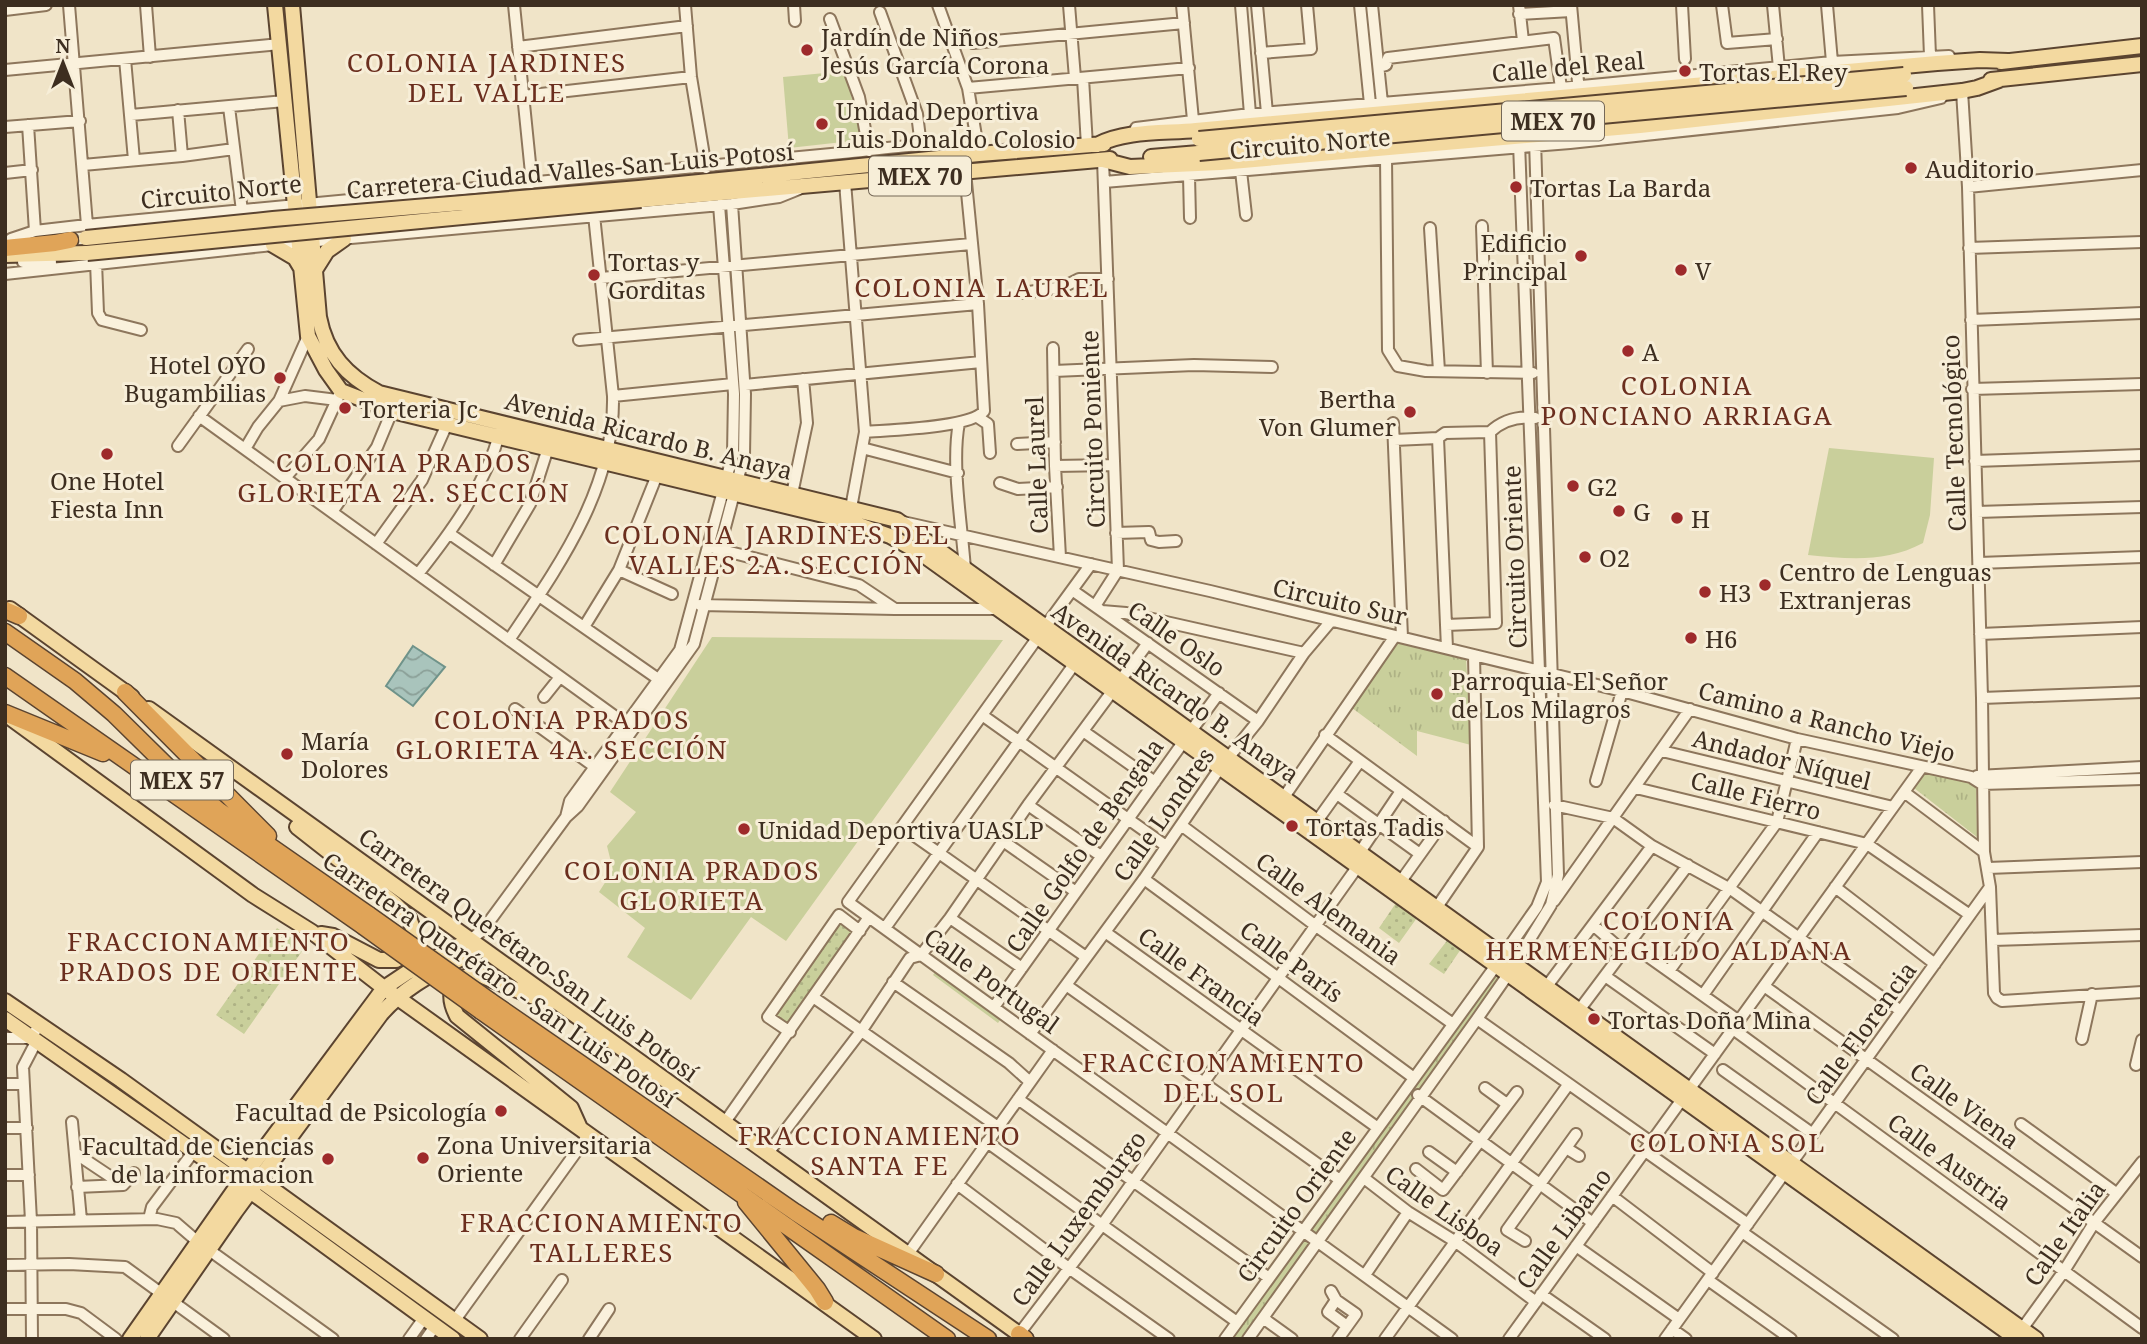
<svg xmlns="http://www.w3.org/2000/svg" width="2147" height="1344" font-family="'Noto Serif',serif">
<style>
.grass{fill:url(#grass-dots)}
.park{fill:url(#park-tufts)}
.pitch{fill:#c9cf9b}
.water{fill:url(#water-waves);stroke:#6f938a;stroke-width:2}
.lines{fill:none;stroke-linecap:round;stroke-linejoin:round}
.minor-casing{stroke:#8d765c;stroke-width:14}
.major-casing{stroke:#5b4430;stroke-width:18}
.highway-casing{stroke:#5b4430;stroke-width:19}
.minor{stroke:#faf1dc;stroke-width:10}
.major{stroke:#f3d9a0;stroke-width:14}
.highway{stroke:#e0a458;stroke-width:16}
.major-bridge-casing{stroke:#5b4430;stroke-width:18;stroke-linecap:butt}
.highway-bridge-casing{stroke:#5b4430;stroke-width:19;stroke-linecap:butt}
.major-bridge{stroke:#f3d9a0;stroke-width:14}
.highway-bridge{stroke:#e0a458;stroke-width:16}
.poi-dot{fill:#9e2a2b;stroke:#f7eed8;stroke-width:2.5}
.labels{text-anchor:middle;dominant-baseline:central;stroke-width:6;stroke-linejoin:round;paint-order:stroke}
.shield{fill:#f7eed8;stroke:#756857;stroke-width:2}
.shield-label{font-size:23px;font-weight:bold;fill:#3d2e20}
.poi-label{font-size:24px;fill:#3d2e20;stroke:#f7eed8;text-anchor:start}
.street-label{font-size:24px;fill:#3d2e20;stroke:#f7eed8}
.neighbourhood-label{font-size:26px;letter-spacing:2px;fill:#6b2e1e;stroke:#f7eed8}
</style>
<defs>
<pattern id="grass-dots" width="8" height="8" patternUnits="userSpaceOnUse" patternTransform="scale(1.75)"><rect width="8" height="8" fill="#c9cf9b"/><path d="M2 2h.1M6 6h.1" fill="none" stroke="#aeb285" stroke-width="1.8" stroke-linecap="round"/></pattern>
<pattern id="park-tufts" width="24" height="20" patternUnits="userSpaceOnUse" patternTransform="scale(1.75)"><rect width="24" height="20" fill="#c9cf9b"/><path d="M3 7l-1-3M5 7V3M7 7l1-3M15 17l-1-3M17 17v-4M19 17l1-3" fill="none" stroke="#aeb285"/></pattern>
<pattern id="water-waves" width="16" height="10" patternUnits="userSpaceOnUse" patternTransform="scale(1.75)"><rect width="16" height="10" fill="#a9c4bc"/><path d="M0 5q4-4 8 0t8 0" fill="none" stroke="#8ba098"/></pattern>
</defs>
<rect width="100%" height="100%" fill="#f0e4c8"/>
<path class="grass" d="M1398,900L1419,915L1399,943L1379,928Z
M840,922L855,933L788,1026L773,1016Z
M277,928L305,947L244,1034L216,1015Z
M1449,938L1461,949L1444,974L1429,964Z"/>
<path class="park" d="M1399,642L1466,658L1471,745L1417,731V756L1352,708Z
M1926,772L1976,784L1977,837L1914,788Z
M938,968L1003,1016L998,1023L933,975Z
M1496,969L1507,977L1247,1339H1231Z"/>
<path class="pitch" d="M846,71L861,140L789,148L783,77Z
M1829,448L1934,458L1930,515L1923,543C1885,563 1849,559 1808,555Z
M712,637L1003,640L786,941L751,917L691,1000L627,957L645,928L599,892L613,870L607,846L636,812L610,792Z"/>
<path class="water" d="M413,646L445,667L413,706L386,686Z"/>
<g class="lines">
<g class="minor-casing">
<path id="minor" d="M69,5L87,225
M146,5L150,57
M514,5L532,183
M685,5L691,77L706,168
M794,5L795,21
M938,5L968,88L979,154
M1069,5L1075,78
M1182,5L1193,120
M1241,5L1250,114
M1257,5L1267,113
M1360,5L1370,104
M1372,5L1382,103
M1519,5L1523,41
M1571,5L1579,93
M1682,5L1685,59
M1722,5L1727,43L1777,39
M1773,5L1779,68
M1827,5L1832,62
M1928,5L1930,56
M5,10L46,5
M880,12L917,114L921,146
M1519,14L1571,11
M830,19L859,97L869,151
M973,43L1184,23
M518,47L687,26
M1261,53L1311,49L1307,5
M125,59L134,160
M1379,67L1386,65L1388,58L1554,38L1561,88
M5,70L280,44
M1083,78L1087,146
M968,88L1189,68
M1956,93L1962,91L1968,187L1982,698L1984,852L1990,887L1994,993L1997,998L2002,1001L2142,992
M523,96L691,77
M229,107L242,211
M178,110L182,156
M131,115L285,101
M28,125L35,231
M5,127L80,121
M1136,128L1250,114L1561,88L1832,62L1949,56
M1386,157L1388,350L1398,366L1426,371L1533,373
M1103,160L1118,570
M83,165L182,156L234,149
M1241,171L1246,215
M5,173L32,170
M1189,176L1190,218
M845,182L865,432L851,508
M1104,182L1570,143L1898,108L1941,98
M1968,187L2142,170
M1482,226L1487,373
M1430,228L1439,371
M11,239L35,231L87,225L842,153C882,150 944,136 979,154
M1969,248L2142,242
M23,262H51
M96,262L98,313L102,320L141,330
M5,274L273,245L732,204L779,197L799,189
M601,278L971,244
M1022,293L1063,287L1079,279H1108
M1971,320L2142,313
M579,340L978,304
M1053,348L1055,466L1060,557
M1054,371L1194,365L1272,367
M745,385L981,362
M1972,389L2142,384
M613,396L733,384
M279,401L305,396L337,400
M199,416L631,728
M979,418L988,424L990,453
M959,423C951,464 962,526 965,569
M1393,423L1402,637
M865,432C889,430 971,428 984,411L978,304L965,172
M1438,438L1447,648
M1394,440L1438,438L1445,433L1490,432C1503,420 1518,416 1535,418
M1017,444L1055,442
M178,446L248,349
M862,448L958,473
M245,449L258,427L279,401L308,336
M1975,461L2142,455
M1055,466L1113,465
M285,478L319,439L341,391
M1000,483L1018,489L1057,487
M792,494L807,423L803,379
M332,512L377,447L392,411
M1977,512L2142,507
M903,522L1210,591L1622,691L1797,739L1971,777L1982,784L2142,779
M1116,533L1149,532L1151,540L1159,542L1176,541
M450,534L664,683
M376,544L422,480L447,424
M714,548L859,585L895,609
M1979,563L2142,557
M494,565L530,504L548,448
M619,570L672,594
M418,574C452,531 485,486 500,432
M1072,590L1258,721
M700,605L895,609H998
M1095,606L1118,570
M1102,611L1126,613L1304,653
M1446,625L1496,623L1490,432
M584,627L619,570L657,475
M1045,627L1091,564
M1980,634L2142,627
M1038,637L848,902L1452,1339
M509,640C558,567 615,488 613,396L594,215
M544,697L560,677
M1982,698L2142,692
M515,709L595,767
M982,715L1166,846
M1083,731L1155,782
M1191,731L1219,693
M1325,735L1478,847
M1662,751L1893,807
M1977,776L2142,767
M1596,781L1622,691
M1636,788L1867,844L1970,915
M1904,792L1984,852
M1337,794L1420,854
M1284,797L1395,636
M1028,805L1101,856
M1554,805L1613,818L1652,846L1732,890L1901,1011
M566,817L570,801L680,650L733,454L734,394L719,205
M1317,821L1360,761
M1181,825L1316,926L1453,1024
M902,827L1086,957
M1003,841L1076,892
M1988,868L2142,862
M1144,879L1414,1078
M1401,881L1444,821
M1835,887L1935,964
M1554,901L1690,709
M1437,907L1478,847L1474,655
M950,918L1022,968
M1593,925L1623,951
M885,928L1075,663
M1105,932L1378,1128
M470,940L483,930L566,817L578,806L694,644L744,456L745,394L732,204
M1993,940L2142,935
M1629,943L1739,1021
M1669,971L1777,822L1797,739
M1605,976L1715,1054
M893,982L1009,1063L1030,1082
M1066,985L1340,1180
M1547,986L1652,846
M1764,986L2142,1257
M1703,995L1818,832
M813,997L998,1127
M994,1007L1184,741
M1580,1009L1688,865
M1477,1019L1651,1142
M1733,1029L2142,1328
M790,1032L768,1017L839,915L860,931
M1030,1034L1144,879L1220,768L1258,721L1304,653L1331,621
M5,1038H31L39,1025
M2082,1039L2092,994
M2136,1065L2142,1040
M1723,1070L1813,1134
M5,1084H23
M1485,1088L1507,1104
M1418,1095L1593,1223
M1018,1099L1269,1278
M72,1122L81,1220
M725,1122L869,917
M2021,1124L2116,1193
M5,1128H27
M987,1142L1237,1322
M1566,1148L1579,1156
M1645,1151L1748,1224
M1429,1152L1457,1172
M75,1153L123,1185L77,1187
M768,1153L862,1030L910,958L921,955L950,918L1028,805L1148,643
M1416,1169L1443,1190L1517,1092
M5,1175H29
M1364,1178L1408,1212L1456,1242L1536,1302
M957,1184L1070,1269L1169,1339
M123,1185L134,1173
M1612,1196L1713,1273
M149,1219L152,1207L194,1151
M5,1222L157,1219L176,1223L198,1242L333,1339
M1742,1232L1893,1339
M1525,1241L1507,1230L1576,1134
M1576,1246L1679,1319
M908,1254L1053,1050
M5,1265L69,1264L125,1267L224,1339
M1365,1275L1408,1212
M1708,1280L1791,1339
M1331,1291L1336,1300L1356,1314L1338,1339
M1541,1294L1605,1339
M1336,1300L1328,1312L1347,1326
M5,1309H66L81,1313L116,1339
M1263,1318L1292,1339
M455,1320L589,1134
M1672,1329L1686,1339
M2022,1329L2064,1271L2094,1223L2142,1162
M1019,1334L1102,1225L1358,866L1360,852L1401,791
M32,1339L31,1221L23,1067L36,1042
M409,1339L424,1318
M426,1339L435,1326
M520,1339L562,1280
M589,1339L609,1309
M1225,1339L1497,964L1537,907L1547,882L1519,143
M1248,1339L1477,1019L1509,973L1551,905L1558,875L1535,140
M1385,1339L1568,1085
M1509,1339L1922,767
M1665,1339L1990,887"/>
</g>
<g class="major-casing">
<path id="major" d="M275,5L308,336L326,370L341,391L392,411L848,521L890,536L922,554L2017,1339
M292,5L319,317C326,354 347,376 379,393L897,520L2036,1339
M2001,62L2142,46
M1991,80L2142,64
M1097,145C1125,130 1165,133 1196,130L1937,63L1980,60L2008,61
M1151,157L1199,153
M1103,160L1130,167L1220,163L1640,126L1962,91L1977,88L1999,80
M639,188L979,154L1104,144
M641,200L1110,159
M273,245L295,258L301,268
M5,255L87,253
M315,270L327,251L344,239
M10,609L132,697
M149,709L1026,1339
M12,719L253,895L312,932L384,988L874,1339
M297,827L394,903L409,918L415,934L410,950L396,960H379L333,936L321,934
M5,1001L121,1080L480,1339
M549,1003L480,975C452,975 445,993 457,1016L571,1108L580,1128
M5,1019L239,1183L453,1339
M130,1339L247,1172L384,988L408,972L470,940
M147,1339L235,1212L381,1014C406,985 438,971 471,953L478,947"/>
</g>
<g class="highway-casing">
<path id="highway" d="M5,248L55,243L70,240
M5,610L19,616
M5,632L75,681L114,714L179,778L218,810L369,915
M5,676L363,926
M125,692L268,836
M5,713L103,753
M490,1001L795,1212L988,1339
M481,1011L947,1339
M746,1202L817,1289L825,1302
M831,1223L854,1237L936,1274
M1019,1334L1025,1339"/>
</g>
<use href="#minor" class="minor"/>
<use href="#major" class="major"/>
<use href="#highway" class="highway"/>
<g class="major-bridge-casing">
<path id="major-bridge" d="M1199,139L1904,75
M1199,153L1906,88
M86,238L273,219L639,188
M87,253L641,200"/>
</g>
<g class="highway-bridge-casing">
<path id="highway-bridge" d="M369,915L490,1001
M363,926L481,1011"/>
</g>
<use href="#major-bridge" class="major-bridge"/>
<use href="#highway-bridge" class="highway-bridge"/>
</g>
<g class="poi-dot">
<circle cx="807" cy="50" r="7"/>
<circle cx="1685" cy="71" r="7"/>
<circle cx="822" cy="124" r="7"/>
<circle cx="1911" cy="168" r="7"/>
<circle cx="1516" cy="187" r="7"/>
<circle cx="1581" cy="256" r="7"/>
<circle cx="1681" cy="270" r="7"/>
<circle cx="594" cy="275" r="7"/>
<circle cx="1628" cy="351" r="7"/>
<circle cx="280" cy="378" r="7"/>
<circle cx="345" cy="408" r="7"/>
<circle cx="1410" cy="412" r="7"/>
<circle cx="107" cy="454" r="7"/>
<circle cx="1573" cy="486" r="7"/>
<circle cx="1619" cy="511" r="7"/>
<circle cx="1677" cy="518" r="7"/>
<circle cx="1585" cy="557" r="7"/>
<circle cx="1765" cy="585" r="7"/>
<circle cx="1705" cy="592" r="7"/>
<circle cx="1691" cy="638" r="7"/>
<circle cx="1437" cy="694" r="7"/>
<circle cx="287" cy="754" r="7"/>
<circle cx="1292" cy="826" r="7"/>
<circle cx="744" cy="829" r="7"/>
<circle cx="1594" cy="1019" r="7"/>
<circle cx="501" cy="1111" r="7"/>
<circle cx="423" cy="1158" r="7"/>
<circle cx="328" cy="1159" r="7"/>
</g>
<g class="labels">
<g class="shield">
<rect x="1502" y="101.5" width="102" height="39" rx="5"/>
<rect x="869" y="156.5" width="102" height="39" rx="5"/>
<rect x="131" y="760.5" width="102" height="39" rx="5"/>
</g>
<g class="shield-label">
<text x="1553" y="121">MEX 70</text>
<text x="920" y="176">MEX 70</text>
<text x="182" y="780">MEX 57</text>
</g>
<g class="poi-label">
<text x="821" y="36">Jardín de Niños<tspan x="821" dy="28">Jesús García Corona</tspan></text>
<text x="1699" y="71">Tortas El Rey</text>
<text x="836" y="110">Unidad Deportiva<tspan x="836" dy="28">Luis Donaldo Colosio</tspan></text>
<text x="1925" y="168">Auditorio</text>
<text x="1530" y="187">Tortas La Barda</text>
<text x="1567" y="242" text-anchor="end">Edificio<tspan x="1567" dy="28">Principal</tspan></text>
<text x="608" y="261">Tortas y<tspan x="608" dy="28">Gorditas</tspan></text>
<text x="1695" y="270">V</text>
<text x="1642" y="351">A</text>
<text x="266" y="364" text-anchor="end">Hotel OYO<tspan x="266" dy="28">Bugambilias</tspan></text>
<text x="1396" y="398" text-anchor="end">Bertha<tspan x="1396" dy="28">Von Glumer</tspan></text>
<text x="359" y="408">Torteria Jc</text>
<text x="107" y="480" text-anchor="middle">One Hotel<tspan x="107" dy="28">Fiesta Inn</tspan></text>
<text x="1587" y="486">G2</text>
<text x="1633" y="511">G</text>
<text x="1691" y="518">H</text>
<text x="1599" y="557">O2</text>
<text x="1779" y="571">Centro de Lenguas<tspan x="1779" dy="28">Extranjeras</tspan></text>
<text x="1719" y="592">H3</text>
<text x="1705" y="638">H6</text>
<text x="1451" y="680">Parroquia El Señor<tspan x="1451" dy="28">de Los Milagros</tspan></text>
<text x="301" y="740">María<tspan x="301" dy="28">Dolores</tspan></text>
<text x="1306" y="826">Tortas Tadis</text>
<text x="758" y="829">Unidad Deportiva UASLP</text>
<text x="1608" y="1019">Tortas Doña Mina</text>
<text x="487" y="1111" text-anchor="end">Facultad de Psicología</text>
<text x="437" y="1144">Zona Universitaria<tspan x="437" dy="28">Oriente</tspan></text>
<text x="314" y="1145" text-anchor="end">Facultad de Ciencias<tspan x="314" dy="28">de la informacion</tspan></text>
</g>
<g class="street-label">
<text transform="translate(1568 66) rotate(-5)">Calle del Real</text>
<text transform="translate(1310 143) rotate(-5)">Circuito Norte</text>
<text transform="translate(570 170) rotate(-5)">Carretera Ciudad Valles-San Luis Potosí</text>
<text transform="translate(221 191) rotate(-6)">Circuito Norte</text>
<text transform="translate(1092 429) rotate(-92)">Circuito Poniente</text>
<text transform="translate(1953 433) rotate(-92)">Calle Tecnológico</text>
<text transform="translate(649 435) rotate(14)">Avenida Ricardo B. Anaya</text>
<text transform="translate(1036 465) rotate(-92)">Calle Laurel</text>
<text transform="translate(1514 557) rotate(-92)">Circuito Oriente</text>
<text transform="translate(1340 601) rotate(13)">Circuito Sur</text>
<text transform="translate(1177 638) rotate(35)">Calle Oslo</text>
<text transform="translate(1176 692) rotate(35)">Avenida Ricardo B. Anaya</text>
<text transform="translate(1827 721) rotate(14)">Camino a Rancho Viejo</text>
<text transform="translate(1782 759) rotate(14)">Andador Níquel</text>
<text transform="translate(1756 795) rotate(14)">Calle Fierro</text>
<text transform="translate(1163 814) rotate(-55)">Calle Londres</text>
<text transform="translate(1084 845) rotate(-55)">Calle Golfo de Bengala</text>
<text transform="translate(1329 908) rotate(36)">Calle Alemania</text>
<text transform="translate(529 954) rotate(36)">Carretera Querétaro-San Luis Potosí</text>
<text transform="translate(1292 961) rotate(36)">Calle París</text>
<text transform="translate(1202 976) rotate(36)">Calle Francia</text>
<text transform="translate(500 979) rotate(35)">Carretera Querétaro - San Luis Potosí</text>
<text transform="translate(992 980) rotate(36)">Calle Portugal</text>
<text transform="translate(1860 1033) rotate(-54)">Calle Florencia</text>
<text transform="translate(1965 1105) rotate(36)">Calle Viena</text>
<text transform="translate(1950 1161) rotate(36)">Calle Austria</text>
<text transform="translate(1296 1205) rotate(-54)">Circuito Oriente</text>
<text transform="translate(1445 1210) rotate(35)">Calle Lisboa</text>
<text transform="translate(1078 1218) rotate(-54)">Calle Luxemburgo</text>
<text transform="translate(1563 1228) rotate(-54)">Calle Libano</text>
<text transform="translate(2064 1233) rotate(-55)">Calle Italia</text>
</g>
<g class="neighbourhood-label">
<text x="487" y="62">COLONIA JARDINES<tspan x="487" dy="30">DEL VALLE</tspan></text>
<text x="982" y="287">COLONIA LAUREL</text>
<text x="1687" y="385">COLONIA<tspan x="1687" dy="30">PONCIANO ARRIAGA</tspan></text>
<text x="404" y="462">COLONIA PRADOS<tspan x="404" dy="30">GLORIETA 2A. SECCIÓN</tspan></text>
<text x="777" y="534">COLONIA JARDINES DEL<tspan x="777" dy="30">VALLES 2A. SECCIÓN</tspan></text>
<text x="562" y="719">COLONIA PRADOS<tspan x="562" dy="30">GLORIETA 4A. SECCIÓN</tspan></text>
<text x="692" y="870">COLONIA PRADOS<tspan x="692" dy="30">GLORIETA</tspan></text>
<text x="1669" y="920">COLONIA<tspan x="1669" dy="30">HERMENEGILDO ALDANA</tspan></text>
<text x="209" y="941">FRACCIONAMIENTO<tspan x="209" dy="30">PRADOS DE ORIENTE</tspan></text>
<text x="1224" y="1062">FRACCIONAMIENTO<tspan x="1224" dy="30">DEL SOL</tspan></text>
<text x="880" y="1135">FRACCIONAMIENTO<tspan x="880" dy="30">SANTA FE</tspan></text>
<text x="1728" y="1142">COLONIA SOL</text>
<text x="602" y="1222">FRACCIONAMIENTO<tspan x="602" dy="30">TALLERES</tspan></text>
</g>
</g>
<rect width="2147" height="1344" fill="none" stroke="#3d2e20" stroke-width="14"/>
<g transform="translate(63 63)" stroke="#f7eed8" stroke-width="5" paint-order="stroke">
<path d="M0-5L12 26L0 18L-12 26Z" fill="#3d2e20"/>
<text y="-10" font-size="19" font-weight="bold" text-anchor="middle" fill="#3d2e20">N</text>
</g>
</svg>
